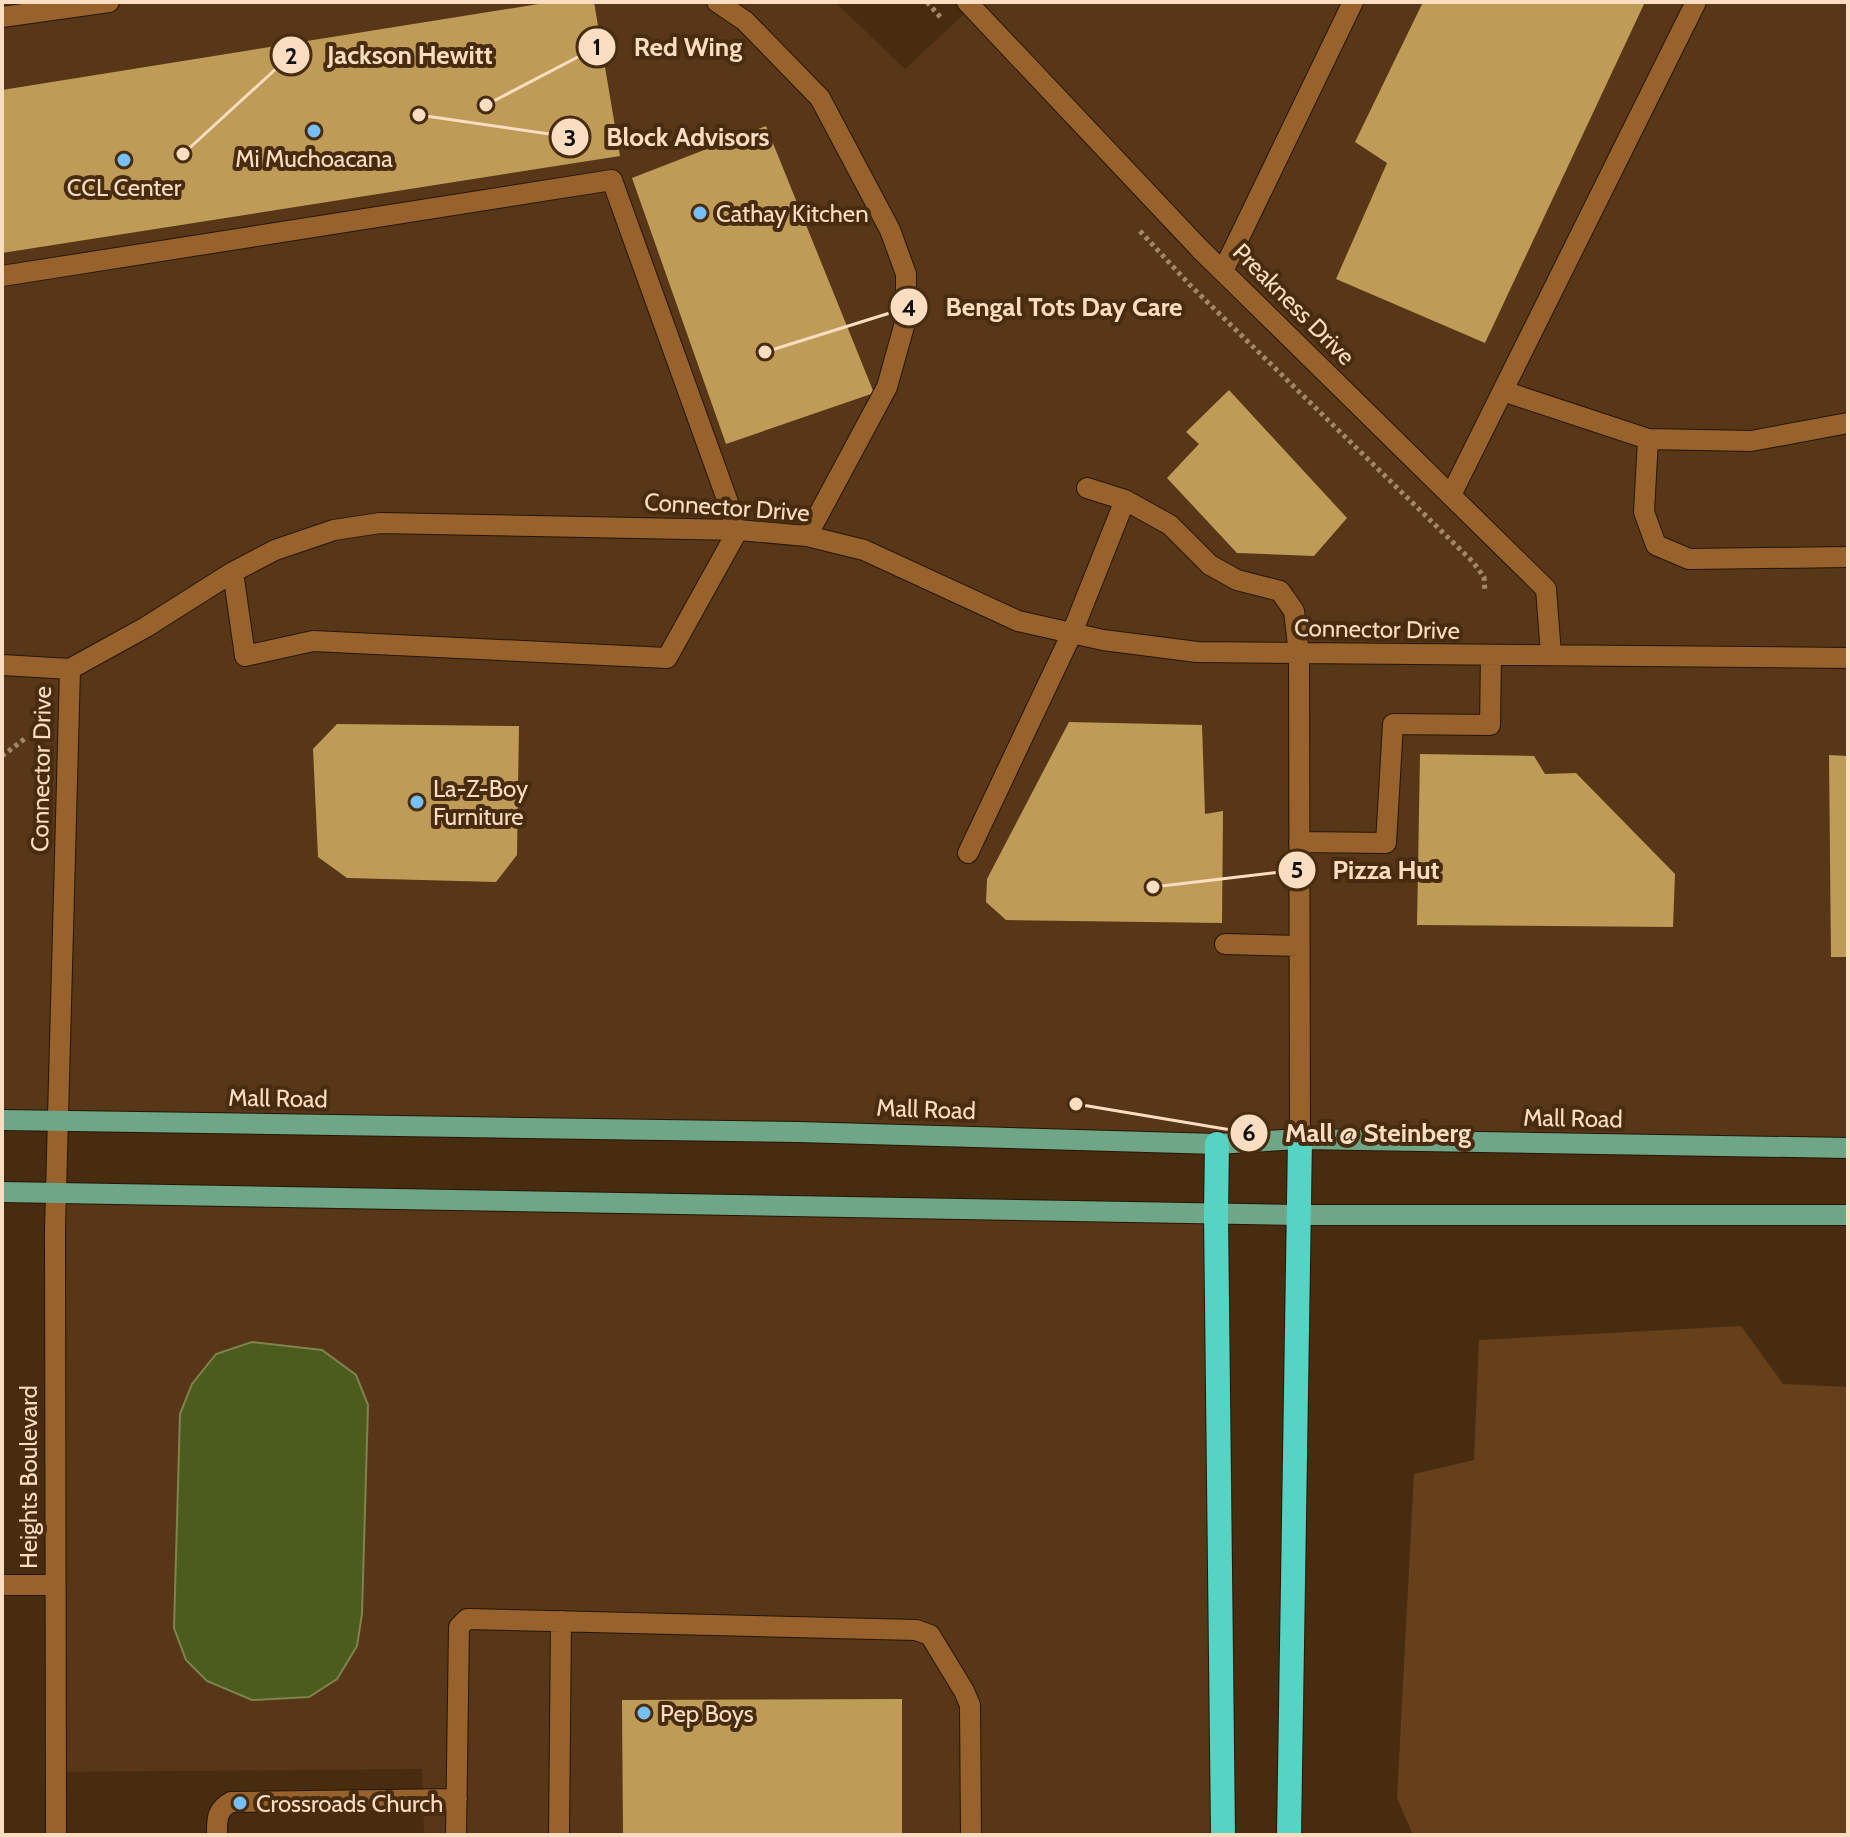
<svg xmlns="http://www.w3.org/2000/svg" width="1850" height="1837" font-family="Cabin,sans-serif">
<style>
.built{fill:#573717}
.green{fill:#65401a}
.water{fill:#4b5c1d;stroke:#80834e;stroke-width:2}
.building{fill:#be9b56}
.lines{fill:none;stroke-linecap:round;stroke-linejoin:round}
.minor-casing{stroke:#271606;stroke-width:22}
.major-casing{stroke:#271606;stroke-width:22}
.highway-casing{stroke:#271606;stroke-width:26}
.path{stroke:#a4876b;stroke-width:5;stroke-dasharray:4 4;stroke-linecap:butt}
.minor{stroke:#97622c;stroke-width:20}
.major{stroke:#6fa687;stroke-width:20}
.highway{stroke:#55d4c3;stroke-width:24}
.poi-dot{fill:#77bff7;stroke:#482c0f;stroke-width:3}
.labels{text-anchor:middle;dominant-baseline:central;stroke-width:8;stroke-linejoin:round;paint-order:stroke}
.poi-label{font-size:24px;fill:#fbddc2;stroke:#482c0f;text-anchor:start}
.street-label{font-size:24px;fill:#fbddc2;stroke:#482c0f}
.leader{fill:none;stroke:#fbddc2;stroke-width:3}
.callout-dot{fill:#fbddc2;stroke:#482c0f;stroke-width:3}
.mark-label{font-size:24px;text-anchor:middle;font-weight:bold;fill:#111}
.callout-label{font-size:26px;text-anchor:middle;font-weight:bold;fill:#fbddc2;stroke:#482c0f;stroke-width:8;stroke-linejoin:round;paint-order:stroke}
</style>
<rect width="100%" height="100%" fill="#482c0f"/>
<path class="built" d="M2,2H835L905,69L977,2H1848V1148L2,1120Z
M58,1193L1216,1214L1223,1835H424L422,1769L57,1772Z"/>
<path class="green" d="M1741,1326L1783,1384L1848,1387V1835H1413L1397,1798L1414,1474L1474,1460L1479,1340Z"/>
<path class="water" d="M252,1342L322,1350L356,1375L368,1405L362,1614L357,1646L337,1679L309,1697L252,1700L207,1681L186,1660L174,1628L180,1414L192,1384L216,1354Z"/>
<path class="building" d="M551,2H594L620,156L2,253V90Z
M1423,2H1645L1485,343L1336,279L1387,163L1355,142Z
M766,126L874,393L726,444L632,178Z
M1229,390L1347,518L1314,556L1237,553L1167,478L1199,444L1186,432Z
M1069,722L1202,725L1205,814L1223,811L1222,923L1006,920L986,902L987,879Z
M337,724L519,726L517,855L496,882L347,878L318,857L313,749Z
M1420,754L1534,756L1545,774L1576,773L1675,874L1673,927L1417,925Z
M1829,755L1848,756V957H1831Z
M902,1699V1835H623L622,1700Z"/>
<g class="lines">
<g class="minor-casing">
<path id="minor" d="M717,2L745,21L820,98L890,230L906,274V319L887,387L807,536
M967,2L1200,249L1546,589L1551,654
M2,17L109,2
M1223,271L1353,2
M2,276L612,180L738,530L667,658L313,641L245,656L233,572
M1503,391L1648,439L1751,441L1848,423
M1648,439L1644,512L1656,545L1689,559L1848,557
M1087,488L1125,500L1170,525L1210,565L1237,580L1280,591L1294,611L1299,654L1300,1139
M1451,495L1696,2
M2,665L70,669
M70,669L146,627L233,572L275,550L334,530L380,523L738,530L807,536L864,550L1018,621L1103,640L1197,652L1848,658
M1299,842L1386,843L1393,724L1490,725L1491,656
M968,853L1072,633L1125,500
M1225,944L1299,946
M2,1585H54
M56,1835L55,1229L70,669
M217,1835C217,1820 216,1810 231,1802L457,1799
M456,1835L459,1627L467,1619L916,1630L930,1635L964,1691L970,1705L971,1835
M559,1835L561,1621"/>
</g>
<g class="major-casing">
<path id="major" d="M2,1120L798,1132L1217,1144L1300,1139L1848,1148
M2,1192L1299,1215H1848"/>
</g>
<g class="highway-casing">
<path id="highway" d="M1217,1144L1216,1214L1223,1835
M1289,1835L1300,1139"/>
</g>
<path class="path" d="M927,2L942,19
M1140,231L1190,285L1473,562L1484,577L1485,592
M2,756L27,737"/>
<use href="#minor" class="minor"/>
<use href="#major" class="major"/>
<use href="#highway" class="highway"/>
</g>
<g class="poi-dot">
<circle cx="314" cy="131" r="8"/>
<circle cx="124" cy="160" r="8"/>
<circle cx="700" cy="213" r="8"/>
<circle cx="417" cy="802" r="8"/>
<circle cx="644" cy="1713" r="8"/>
<circle cx="240" cy="1803" r="8"/>
</g>
<g class="labels">
<g class="poi-label">
<text x="314" y="158" text-anchor="middle">Mi Muchoacana</text>
<text x="124" y="187" text-anchor="middle">CCL Center</text>
<text x="716" y="213">Cathay Kitchen</text>
<text x="433" y="788">La-Z-Boy<tspan x="433" dy="28">Furniture</tspan></text>
<text x="660" y="1713">Pep Boys</text>
<text x="256" y="1803">Crossroads Church</text>
</g>
<g class="street-label">
<text transform="translate(1294 304) rotate(45)">Preakness Drive</text>
<text transform="translate(727 507) rotate(4)">Connector Drive</text>
<text transform="translate(1377 629) rotate(1)">Connector Drive</text>
<text transform="translate(41 769) rotate(-89)">Connector Drive</text>
<text transform="translate(278 1098) rotate(1)">Mall Road</text>
<text transform="translate(926 1109) rotate(2)">Mall Road</text>
<text transform="translate(1573 1118) rotate(1)">Mall Road</text>
<text transform="translate(28 1477) rotate(-90)">Heights Boulevard</text>
</g>
</g>
<path class="leader" d="M486 105L597 47M183 154L291 55M419 115L570 137M765 352L909 307M1153 887L1297 870M1076 1104L1249 1133"/>
<g class="callout-dot">
<circle cx="486" cy="105" r="8"/>
<circle cx="183" cy="154" r="8"/>
<circle cx="419" cy="115" r="8"/>
<circle cx="765" cy="352" r="8"/>
<circle cx="1153" cy="887" r="8"/>
<circle cx="1076" cy="1104" r="8"/>
<circle cx="597" cy="47" r="20"/>
<circle cx="291" cy="55" r="20"/>
<circle cx="570" cy="137" r="20"/>
<circle cx="909" cy="307" r="20"/>
<circle cx="1297" cy="870" r="20"/>
<circle cx="1249" cy="1133" r="20"/>
</g>
<g class="mark-label">
<text x="597" y="55">1</text>
<text x="291" y="64">2</text>
<text x="570" y="146">3</text>
<text x="909" y="316">4</text>
<text x="1297" y="878">5</text>
<text x="1249" y="1141">6</text>
</g>
<g class="callout-label">
<text x="688" y="56">Red Wing</text>
<text x="410" y="64">Jackson Hewitt</text>
<text x="688" y="146">Block Advisors</text>
<text x="1064" y="316">Bengal Tots Day Care</text>
<text x="1386" y="879">Pizza Hut</text>
<text x="1378" y="1142">Mall @ Steinberg</text>
</g>
<rect width="1850" height="1837" fill="none" stroke="#fbddc2" stroke-width="8"/>
</svg>
